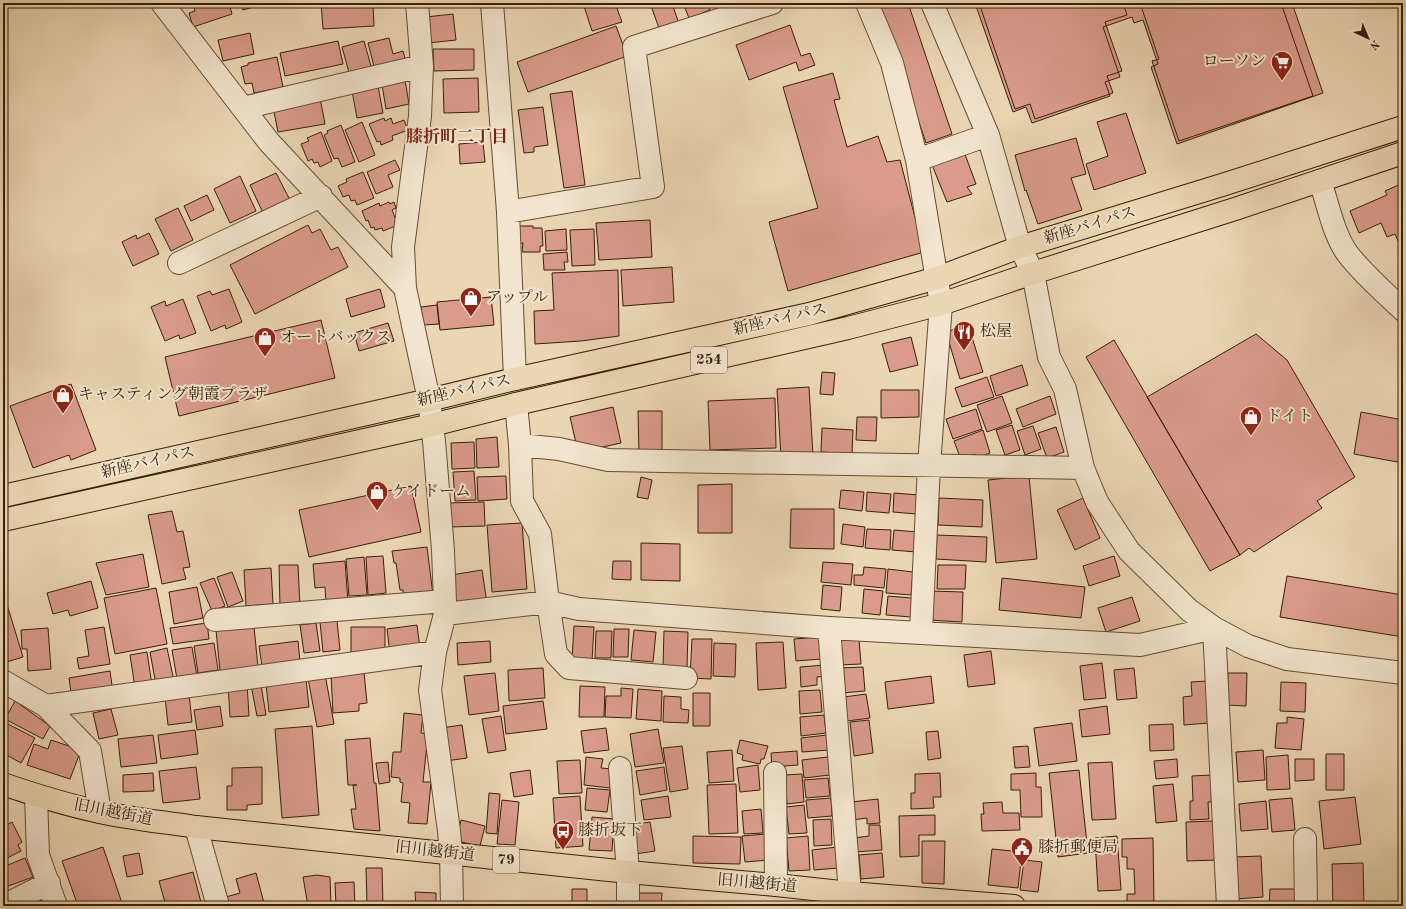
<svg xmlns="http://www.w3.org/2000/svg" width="1406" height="909" font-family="'Old Standard TT','Noto Serif JP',serif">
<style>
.building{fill:#da9b8c;stroke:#381f08}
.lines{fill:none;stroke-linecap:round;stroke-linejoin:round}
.minor-casing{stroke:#654d33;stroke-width:24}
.major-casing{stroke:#381f08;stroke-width:24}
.highway-casing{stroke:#381f08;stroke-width:24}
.minor{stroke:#f2e4ce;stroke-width:22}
.major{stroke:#ebd6b3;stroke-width:22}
.highway{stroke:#ebd6b3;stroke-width:22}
.labels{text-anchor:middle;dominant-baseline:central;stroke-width:4;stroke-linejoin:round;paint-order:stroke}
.shield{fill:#f2e4ce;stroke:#705a43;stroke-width:1}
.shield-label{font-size:15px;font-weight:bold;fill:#381f08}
.poi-label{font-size:16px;fill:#381f08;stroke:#f2e4ce;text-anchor:start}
.street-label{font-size:16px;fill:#381f08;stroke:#f2e4ce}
.neighbourhood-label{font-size:17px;font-weight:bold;fill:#7a1f14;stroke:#f2e4ce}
</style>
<rect width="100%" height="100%" fill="#ebd6b3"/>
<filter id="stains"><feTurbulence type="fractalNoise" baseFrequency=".005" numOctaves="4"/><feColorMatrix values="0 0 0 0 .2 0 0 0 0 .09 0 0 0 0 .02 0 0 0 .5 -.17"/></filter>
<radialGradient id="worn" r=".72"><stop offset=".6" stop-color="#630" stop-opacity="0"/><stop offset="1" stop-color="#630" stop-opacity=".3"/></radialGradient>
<path class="building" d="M193,3H229L232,14L193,27L189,13L195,11Z
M240,3H256L257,6L243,10Z
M321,3H373L374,26L323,29Z
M583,3H615L622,22L592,31Z
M650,3H672L679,24L660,31Z
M683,3H707L710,10L702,13L704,18L691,23Z
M879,3H908L952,134L926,143Z
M975,3H1292L1323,93L1177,144L1151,67L1158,64L1143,20L1134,23L1132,17L1103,27L1120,77L1105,82L1110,96L1032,123L1026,107L1013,112Z
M979,3H1123L1127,15L1105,22L1122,71L1107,76L1113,93L1035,119L1030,104L1015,109Z
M1140,3H1281L1313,96L1179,141L1152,61L1159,59Z
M453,14L456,40L428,43L426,17Z
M790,25L801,56L810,53L815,65L799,71L796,62L749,80L736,45Z
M616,26L627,56L528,92L517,62Z
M250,33L254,54L223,61L218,40Z
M389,38L393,54L403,51L406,62L375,70L368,43Z
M338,41L343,64L285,76L280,53Z
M364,41L372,70L350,76L342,47Z
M433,49H474V70L434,71Z
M277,57L283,87L254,93L252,83L245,84L241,67L248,65V63Z
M833,73L840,99L834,100L847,147L878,136L887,162L900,160L924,252L788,291L769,222L818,208L783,87Z
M478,78L479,112L444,113L443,79Z
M405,80L409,104L386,109L382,85Z
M378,86L383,113L357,118L352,91Z
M572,91L585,185L564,188L550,94Z
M320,98L325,124L278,132L273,107Z
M543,107L548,145L534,147V152L524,153L518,110Z
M1126,113L1146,173L1094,190L1086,164L1108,156L1097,122Z
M384,118L385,121L391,118L393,124L404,120L408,130L392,136L393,140L381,145L380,141L377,142L369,124Z
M362,122L375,155L359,162L345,130Z
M341,125L355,162L342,167L338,158L334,159L324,135L328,133L327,131Z
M321,132L332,161L320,167L318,162L314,163L312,159L308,161L301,144L309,141L307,138Z
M1076,138L1086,174L1071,178L1082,210L1038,224L1026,190L1025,191L1015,155Z
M483,142L485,162L460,164L459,144Z
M963,149L976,184L967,187L972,194L947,202L930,160Z
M395,160L400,170L388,175L393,187L376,194L367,172Z
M363,172L374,198L357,205L355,200L351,201L349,195L343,197L338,186L347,182L346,179Z
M276,173L290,200L263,213L250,185Z
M240,176L256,211L230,223L214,189Z
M1403,183V252L1395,234L1387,237L1381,223L1359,233L1350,211L1387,195L1385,191Z
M207,195L214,210L191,221L184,206Z
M389,202L390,204L394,202L396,208L392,210L398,225L383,231L382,228L375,230L374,227L371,228L368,220L366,221L362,211L379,203L380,206Z
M178,208L193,240L171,251L155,219Z
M650,220L652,257L599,260L596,223Z
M308,225L312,233L320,229L331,250L338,247L348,267L255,314L230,265Z
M519,226H533V228H542L543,246H540V252H522L523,243L519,244Z
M566,229L567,250L546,251L545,231Z
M594,229L595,265L572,266L570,230Z
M149,233L159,254L133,266L122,242L136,235L137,239Z
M567,252L568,262H564L565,270H544L543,254Z
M672,267L674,302L623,306L621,270Z
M618,270L619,336L581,341L535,344L534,311L554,310L552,273Z
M229,289L242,322L226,329L225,325L211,331L197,296L210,291L212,295Z
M380,289L385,307L351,317L346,299Z
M491,297L494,325L440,330L437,302Z
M183,299L196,333L180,339L179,335L165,341L151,307L165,301L166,306Z
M437,305L439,324L423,325L421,307Z
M321,320L335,378L179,416L165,357Z
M388,323L394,341L359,351L354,333Z
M968,325L983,372L960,379L946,332Z
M1256,334L1287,360L1355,477L1317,501L1322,508L1254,552L1249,548L1240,555L1147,397Z
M911,337L918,365L890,372L882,344Z
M1114,340L1240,555L1210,571L1086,357Z
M1022,365L1028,385L996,396L990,376Z
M822,372L835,373L833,395L820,394Z
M987,377L994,397L962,407L955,388Z
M71,384L96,450L71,460L69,455L33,468L10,406Z
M809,387L813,456L781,458L777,389Z
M881,390H919V417L881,418Z
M1002,396L1012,423L987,432L977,405Z
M1050,396L1056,414L1023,427L1016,409Z
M775,398L776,448L710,450L708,401Z
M613,407L621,443L589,450L576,443L570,417Z
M976,409L982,429L953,439L946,419Z
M638,411H662V454H639Z
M1361,412L1403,420V463L1354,454Z
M857,417H877L876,441L856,440Z
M1012,425L1020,450L1005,455L996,430Z
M1033,426L1041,449L1025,455L1017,431Z
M1056,427L1064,452L1047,458L1038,433Z
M822,428L853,430L852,454L821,452Z
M983,430L990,453L977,458L975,454L967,457L966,455L960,457L954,441Z
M497,437L499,467L477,468L476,439Z
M474,442L475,468L452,469L451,443Z
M474,471L476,500L455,501L453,472Z
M506,476L507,499L478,501L477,477Z
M1029,476L1037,559L996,563L988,480Z
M641,477L652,480L648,499L637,497Z
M732,484V533H698V485Z
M411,486L421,532L309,557L299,510Z
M841,490L864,492L862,511L839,508Z
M867,492L891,494L889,513L866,511Z
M894,493L919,495L917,514L893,512Z
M939,498L983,500L982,527L938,525Z
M1083,498L1100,538L1075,550L1057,510Z
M484,502L485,526L449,527L448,503Z
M791,509H834V549L790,548Z
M172,511L177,532L183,531L190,567L183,568L186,579L162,584L148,515Z
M522,523L527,589L492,592L487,525Z
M843,524L865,527L863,547L841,544Z
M867,529L891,530L890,550L865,548Z
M894,530L918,532L916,552L892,550Z
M937,535L987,537L986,562L936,559Z
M641,543L680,544V581L641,580Z
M427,547L433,595L404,598L403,590H400L396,563H394L392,551Z
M143,554L149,587L106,595L96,563Z
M383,556L386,593L368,595L366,557Z
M1114,556L1120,576L1089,586L1083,566Z
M364,557L367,595L349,596L346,559Z
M345,561L348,602L326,604L325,587L315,588L313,564Z
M613,561H631V580L612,579Z
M823,562L853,564L851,585L821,582Z
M279,565H298L300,607H280Z
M938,565H966L965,589H937Z
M864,567L886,569L884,588L854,585V575H863Z
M271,568L273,604L246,606L244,570Z
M888,569L913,572L911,595L886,593Z
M482,570L487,603L455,607L451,575Z
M232,572L243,601L228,607L217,577Z
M1287,576L1403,595V637L1280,617Z
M214,578L225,606L212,611L200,583Z
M1002,578L1085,587L1081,618L999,610Z
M91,581L98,608L70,616L68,610L53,614L47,593Z
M823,585L842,587L840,611L821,609Z
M197,587L203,618L174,624L169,592Z
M156,588L167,644L115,654L104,598Z
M864,589L883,591L880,615L862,613Z
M931,591L963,592L962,622L929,620Z
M888,596L912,598L911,617L886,615Z
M1132,597L1140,621L1106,632L1098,608Z
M5,598L23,657L3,663V599Z
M337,621L340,650L323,652L320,622Z
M207,623L209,639L173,644L170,628Z
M316,623L320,651L304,653L300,625Z
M417,625L420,649L390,653L387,629Z
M574,626L594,627L592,661L572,660Z
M104,627L110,664L79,669L77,658L89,656L85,630Z
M254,627L258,667L220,671L216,630Z
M351,627H385V654H351Z
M48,628L51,669L28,671L27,649H22L21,630Z
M614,629H629L628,657H613Z
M634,630L656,632L653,662L631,660Z
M596,631H612L611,658H595Z
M664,631L688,632L687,667L663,666Z
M819,637L821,659L796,661L794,639Z
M692,639H712L711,679L690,678Z
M859,639L861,664L839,665L838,641Z
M298,641L300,661L262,666L259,646Z
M490,641L491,662L458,665L457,643Z
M783,642L786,688L758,690L756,643Z
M214,643L218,670L198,673L194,646Z
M714,643L736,644L735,677L713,676Z
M192,647L197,676L177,679L172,650Z
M167,648L174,681L156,685L150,652Z
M991,651L995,684L968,687L964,655Z
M147,652L152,685L135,688L130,655Z
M1102,663L1106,698L1084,700L1080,666Z
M826,665L827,676L817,677V685L801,687L800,667Z
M863,667L865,691L842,693L840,668Z
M543,668L545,698L509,701L508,670Z
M1134,668L1137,698L1117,700L1114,670Z
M110,671L113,693L72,700L69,678Z
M364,672L367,703L359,704V711L333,713L331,675Z
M495,673L499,711L469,715L464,676Z
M1228,673H1247L1246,706L1227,705Z
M325,674L334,724L317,727L308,678Z
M931,676L934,703L888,709L885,682Z
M260,679L266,715L257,716L250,680Z
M306,679L309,707L269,712L266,684Z
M1207,681L1209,723L1184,725L1183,697L1192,696L1191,682Z
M1281,682L1306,683L1305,712L1280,711Z
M247,683L249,716L230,717L228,684Z
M580,686L605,687L604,717H579Z
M621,688L633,689L631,718L605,717L606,696H621Z
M638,689L662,691L661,721L636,719Z
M820,690L822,712L800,714L799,691Z
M693,693H710V726H693Z
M189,694L192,722L168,725L165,697Z
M866,694L870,718L847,721L844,697Z
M664,696L681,697V709L689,710L688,723L663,722Z
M15,701L50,726L43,739L5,719Z
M543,701L547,729L506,734L503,706Z
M220,706L223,726L197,730L194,710Z
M1107,706L1110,734L1082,737L1079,710Z
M111,709L118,735L99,739L93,713Z
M404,713L423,715L421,733L428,734L423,782H431L427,824L408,823L410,803L401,802L403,783L400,782V778L391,777L393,752H401Z
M824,715L826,733L801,736L800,717Z
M501,716L506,750L488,753L482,719Z
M1287,717L1304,719L1301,750L1275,748L1277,723H1287Z
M869,720L873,753L854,756L850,722Z
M6,723L35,738L21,763L3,753V728Z
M1072,723L1077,761L1039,766L1034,728Z
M1173,724L1174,750L1150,751L1149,725Z
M462,725L467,758L446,761L441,728Z
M312,726L319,815L282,818L275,729Z
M606,728L609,750L584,753L581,731Z
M658,729L664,763L635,767L630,734Z
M195,730L198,754L161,759L158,735Z
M938,731L941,758L928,760L926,732Z
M153,735L157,763L121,767L118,739Z
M827,735L829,750L802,752L801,738Z
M370,738L374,783H376L380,831L354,829L351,809H356L353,785H357H348L345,740Z
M51,740L81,750L70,779L27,765L34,744L48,749Z
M740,740L768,746L764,759H761L760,764L742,760L743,755L737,753Z
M682,746L688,789L670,792L663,748Z
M1028,746L1030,767L1015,768L1013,747Z
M732,750L734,781L709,783L707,752Z
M1263,750L1265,780L1238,782L1236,752Z
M797,751L798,765L772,767L771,753Z
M1326,754H1344V790H1326Z
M1288,755L1290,789L1267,790L1266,757Z
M586,757L603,759L601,768L612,769L610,788L584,785Z
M828,757L830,775L804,778L802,760Z
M1177,759L1178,777L1156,779L1154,761Z
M1295,759H1314V780L1295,781Z
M580,760L582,793L559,794L557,761Z
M388,762L390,782L379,784L376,763Z
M1112,762L1116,819L1092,820L1088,763Z
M758,765L760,790L740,792L737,768Z
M196,767L200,799L163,803L159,771Z
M262,767V804L247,805V810H227V786H232V768Z
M664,767L667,790L640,795L636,771Z
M530,770L533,794L514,797L510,773Z
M1079,770L1088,853L1058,857L1049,773Z
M153,773L154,791L123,792V775Z
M940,773L941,797H933L934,808L911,809V793H915V774Z
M1036,773V787H1041L1042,817H1021L1020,790H1011V774Z
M802,774L804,802L787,804L785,775Z
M1212,775L1213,802H1208L1209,819L1190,820V801H1193L1192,776Z
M828,778L830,796L806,798L804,780Z
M736,784L738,833L709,834L707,785Z
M1173,784L1177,821L1156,823L1153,786Z
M587,788L610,790L607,812L585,810Z
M489,793L500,794L497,834L486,833Z
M580,796L583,846L556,848L553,798Z
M668,796L671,817L644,820L641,800Z
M1355,797L1361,844L1324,849L1319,801Z
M831,798L832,816L808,818L806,800Z
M1292,798L1295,830L1272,832L1269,800Z
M878,799L880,823L867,824V818L852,820L851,802Z
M502,800L519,802L515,845L497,844Z
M1266,801L1268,829L1241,831L1239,804Z
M1002,802L1003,813H1019L1020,830L982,831L981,814H984L983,803Z
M804,805L807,833L789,834L786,807Z
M761,809L763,833L744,834L742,811Z
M935,815V835H919V856L900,857L899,816Z
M592,817L614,819L612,851L589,850Z
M831,819L832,845L814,846L813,820Z
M461,820L485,826L480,846L456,841Z
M1215,821L1217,860L1187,861L1186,822Z
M12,822L22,842L18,845L21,851L3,860V827Z
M650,822L655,851L635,854L631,825Z
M869,825H880L882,850L855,852L854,838L869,836Z
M766,834L769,860L745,862L742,836Z
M693,836L741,837L740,864L693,863Z
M808,836L810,870L789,871L786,838Z
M1117,836L1121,890L1098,891L1095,838Z
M1153,838L1154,906H1127V894H1135L1134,869H1127V857H1122V839Z
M922,841H945L944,884L922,883Z
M103,847L123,906H78L62,861Z
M837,847L838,868L814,870L812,850Z
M992,849L1022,852L1018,888L988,885Z
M139,853L143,874L127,877L123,856Z
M882,853L884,877L861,879L859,855Z
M1261,856L1263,897L1236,899L1234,857Z
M25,858L33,877L3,888V867Z
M1024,860L1042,862L1038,892L1020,890Z
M1363,863L1364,906H1333L1332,864Z
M366,868H382L383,906H367Z
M193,872L202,906H166L159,881Z
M256,873L264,903L255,906H228L226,897L240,893L236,879Z
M317,875L330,877L331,906H308L303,877Z
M354,882L355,906H336L335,883Z
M572,889H587V904H572Z
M1270,889H1296V906H1269Z
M415,892L436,893V906H416Z
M637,893H662L661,906H637Z"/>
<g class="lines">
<g class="minor-casing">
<path id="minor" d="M162,3L269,142L405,288L429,400L434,441L443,550L445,601V614L435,652L430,690L449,831L451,853L452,906
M492,3L508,212L515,379
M867,3L892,63L917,160L941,304L929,465L921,632
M932,3L988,135L1020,247L1033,273L1049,357L1065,389L1083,468L1097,502L1129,551L1189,610L1214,628L1248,646L1287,659L1403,673
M243,108L422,66
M917,160L988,135
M1320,181C1328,204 1333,233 1347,253C1363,274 1384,292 1403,310
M508,212L653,187L634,47L772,3
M179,263L321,196
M405,288L403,247L420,116L422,66L417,3
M516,404L520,445L522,501L540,534L548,602L579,609L829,628L1140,645L1214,628L1228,906
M520,445L559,449L608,460L1083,468
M445,614L548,602L556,654L569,668L686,678
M215,620L445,601
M829,628L850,893
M3,681L46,706L90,751L100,812
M46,706L435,652
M620,768L628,872V906
M775,773L776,885
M36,796L38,855L56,906
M196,827L218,906
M1305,839L1306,906
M3,906L49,883"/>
</g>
<g class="major-casing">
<path id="major" d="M3,784C35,795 67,805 100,812C131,819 164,822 196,827L628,872L776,885L850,893L1014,906"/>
</g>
<g class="highway-casing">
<path id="highway" d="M3,496L429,400L515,379L809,314L937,278L1020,247L1222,185L1403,127
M3,520L432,425L516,404L848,328L941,304L1033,273L1235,209L1403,153"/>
</g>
<use href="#minor" class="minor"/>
<use href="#major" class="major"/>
<use href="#highway" class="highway"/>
</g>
<defs>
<g id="supermarket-pin" transform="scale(1.15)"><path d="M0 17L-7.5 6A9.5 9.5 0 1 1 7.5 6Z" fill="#8f2418" stroke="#f2e4ce"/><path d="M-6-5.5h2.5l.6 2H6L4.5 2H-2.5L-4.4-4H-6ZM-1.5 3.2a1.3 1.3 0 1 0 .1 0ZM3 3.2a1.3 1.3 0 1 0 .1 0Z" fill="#fff"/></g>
<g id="shop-pin" transform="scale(1.15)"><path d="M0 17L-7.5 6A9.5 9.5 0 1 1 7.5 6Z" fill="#8f2418" stroke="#f2e4ce"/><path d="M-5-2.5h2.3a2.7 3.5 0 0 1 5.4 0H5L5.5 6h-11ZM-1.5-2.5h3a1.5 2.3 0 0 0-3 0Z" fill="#fff"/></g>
<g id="restaurant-pin" transform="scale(1.15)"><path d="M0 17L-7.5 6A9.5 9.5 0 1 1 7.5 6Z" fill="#8f2418" stroke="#f2e4ce"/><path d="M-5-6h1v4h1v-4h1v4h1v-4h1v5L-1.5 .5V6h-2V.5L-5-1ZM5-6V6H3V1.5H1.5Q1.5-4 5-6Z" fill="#fff"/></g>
<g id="bus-pin" transform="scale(1.15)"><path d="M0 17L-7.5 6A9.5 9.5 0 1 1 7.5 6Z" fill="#8f2418" stroke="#f2e4ce"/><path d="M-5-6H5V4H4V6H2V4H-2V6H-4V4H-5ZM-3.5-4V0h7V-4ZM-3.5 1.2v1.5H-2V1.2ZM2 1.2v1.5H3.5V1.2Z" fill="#fff"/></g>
<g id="civic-pin" transform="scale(1.15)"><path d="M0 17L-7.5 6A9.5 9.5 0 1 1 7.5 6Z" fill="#8f2418" stroke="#f2e4ce"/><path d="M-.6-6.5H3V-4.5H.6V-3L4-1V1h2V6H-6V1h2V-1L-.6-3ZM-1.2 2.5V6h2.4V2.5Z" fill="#fff"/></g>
</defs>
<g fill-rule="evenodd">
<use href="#supermarket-pin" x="1282" y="62"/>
<use href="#shop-pin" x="471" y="298"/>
<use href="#restaurant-pin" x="964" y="332"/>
<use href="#shop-pin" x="265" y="338"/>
<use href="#shop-pin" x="63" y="395"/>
<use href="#shop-pin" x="1251" y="417"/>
<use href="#shop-pin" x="377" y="492"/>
<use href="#bus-pin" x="563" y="831"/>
<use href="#civic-pin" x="1022" y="848"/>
</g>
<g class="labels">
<g class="shield">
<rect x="691" y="347" width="36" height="26" rx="3"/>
<rect x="493" y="847" width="26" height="26" rx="3"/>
</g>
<g class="shield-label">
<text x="709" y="360">254</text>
<text x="506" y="860">79</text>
</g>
<g class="poi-label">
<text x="1266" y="62" text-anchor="end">ローソン</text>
<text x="486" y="298">アップル</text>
<text x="980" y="332">松屋</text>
<text x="280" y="338">オートバックス</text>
<text x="78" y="395">キャスティング朝霞プラザ</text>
<text x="1266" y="417">ドイト</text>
<text x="392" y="492">ケイドーム</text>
<text x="578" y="831">膝折坂下</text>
<text x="1038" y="848">膝折郵便局</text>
</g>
<g class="street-label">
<text transform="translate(1090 226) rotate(-17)">新座バイパス</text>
<text transform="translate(780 320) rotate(-13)">新座バイパス</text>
<text transform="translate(464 391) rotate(-13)">新座バイパス</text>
<text transform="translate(148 463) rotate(-13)">新座バイパス</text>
<text transform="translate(113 813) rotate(11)">旧川越街道</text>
<text transform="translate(435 852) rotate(6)">旧川越街道</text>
<text transform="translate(757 884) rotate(5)">旧川越街道</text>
</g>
<g class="neighbourhood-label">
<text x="457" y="137">膝折町二丁目</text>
</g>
</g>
<rect width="1406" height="909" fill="none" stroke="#ebd6b3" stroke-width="16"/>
<rect x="4" y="4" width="1398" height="901" fill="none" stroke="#381f08" stroke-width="2"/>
<rect x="8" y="8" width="1390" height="893" fill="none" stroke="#381f08"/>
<g transform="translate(1368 38) rotate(136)" stroke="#f2e4ce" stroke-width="3" paint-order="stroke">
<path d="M0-3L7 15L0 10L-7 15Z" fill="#381f08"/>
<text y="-6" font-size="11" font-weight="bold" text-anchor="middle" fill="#381f08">N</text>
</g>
<rect width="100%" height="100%" filter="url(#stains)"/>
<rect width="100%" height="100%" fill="url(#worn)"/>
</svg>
